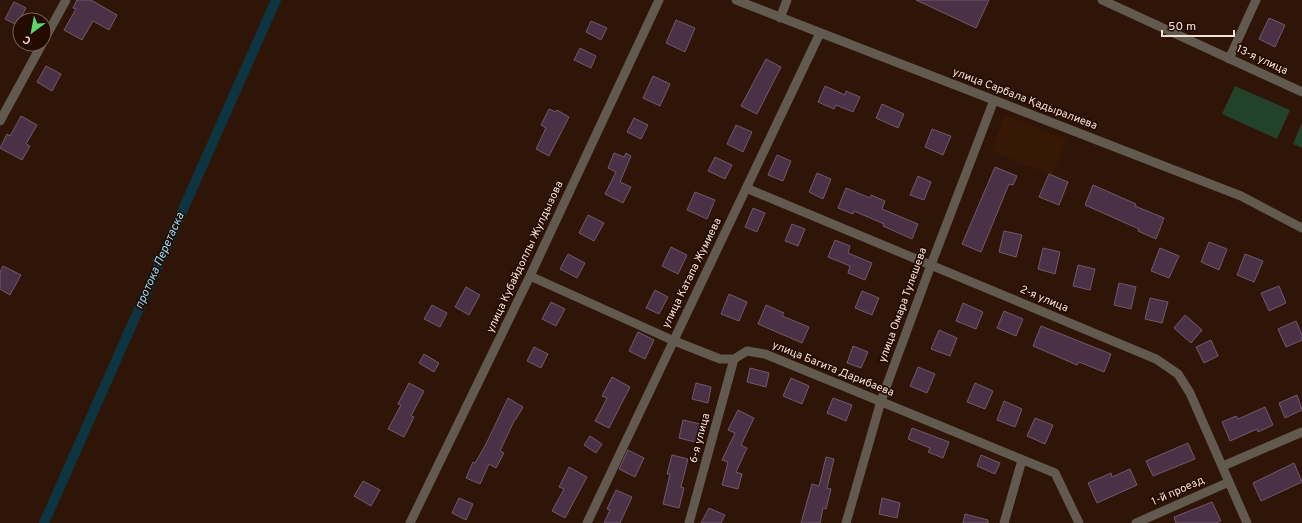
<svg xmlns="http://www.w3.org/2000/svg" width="1302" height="523" font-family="Overpass,sans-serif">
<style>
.built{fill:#371705}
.green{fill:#23422a}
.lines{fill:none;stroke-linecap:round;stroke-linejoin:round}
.canal{stroke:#0d3441;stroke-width:10}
.building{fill:#4a3145;stroke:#73586d}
.minor{stroke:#625a4e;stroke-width:9}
.labels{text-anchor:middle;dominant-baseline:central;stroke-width:3.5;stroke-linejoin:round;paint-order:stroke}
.street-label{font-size:11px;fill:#f4e2d8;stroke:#240b01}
.water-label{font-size:12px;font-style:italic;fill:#8fdefc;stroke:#240b01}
</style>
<rect width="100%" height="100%" fill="#2e1507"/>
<path class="built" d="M1005,115L1067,140L1052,176L991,151Z"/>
<path class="green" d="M1235,86L1290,110L1277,139L1222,114Z
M1302,123V148L1293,144Z"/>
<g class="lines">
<path class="canal" d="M44,523L276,0"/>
</g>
<path class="building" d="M77,0H91L117,15L109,30L93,21L82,40L64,30L76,9L73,8Z
M916,0H989L976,28Z
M14,2L26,8L17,25L5,19Z
M1269,18L1285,25L1275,47L1259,39Z
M676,20L695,28L685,52L666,43Z
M591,21L607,28L601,40L586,32Z
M580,48L596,56L591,68L574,60Z
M766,59L781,67L757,114L741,106Z
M46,66L61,74L52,91L37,82Z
M653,76L670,84L660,106L643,98Z
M825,86L845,95L846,91L860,97L853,112L836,105L834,109L818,102Z
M882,104L904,114L898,128L876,118Z
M549,109L556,112L557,110L569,117L549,156L536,149L546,128L541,125Z
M21,116L37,125L26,144L30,146L22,160L0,148L7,134L10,136Z
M634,118L648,125L641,139L627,132Z
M736,125L752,132L743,152L727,144Z
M932,129L951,136L943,155L925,147Z
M614,153L624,157L626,153L631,156L620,182L631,187L623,203L605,194L616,172L608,168Z
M777,155L791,161L783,181L768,175Z
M715,157L732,165L725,179L708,171Z
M995,167L1017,176L1013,185L1009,184L981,252L962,244Z
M817,173L831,179L823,199L809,192Z
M1049,174L1068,182L1059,205L1039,197Z
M918,176L931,182L924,200L910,195Z
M1093,185L1136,204L1135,206L1164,218L1156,239L1138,231L1139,229L1085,205Z
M846,188L870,198L871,195L885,201L882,209L918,224L912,239L883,226L884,224L854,211L853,214L838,208Z
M695,192L715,200L707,219L687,210Z
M753,208L765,213L757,232L745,227Z
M588,215L604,223L594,241L579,233Z
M792,224L805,229L798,246L785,241Z
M1004,231L1022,235L1016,257L999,252Z
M835,240L850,246L848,253L872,263L865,280L848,273L850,266L828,257Z
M1209,242L1227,249L1219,270L1201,262Z
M671,247L687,255L678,274L662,266Z
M1043,248L1060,252L1055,274L1038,269Z
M1160,248L1179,256L1169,278L1151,271Z
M568,254L585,263L577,278L560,269Z
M1245,254L1263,261L1254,282L1237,275Z
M1078,265L1095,269L1090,290L1073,286Z
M3,266L21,275L10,295L0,289V272Z
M1119,283L1136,287L1131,309L1114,305Z
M1279,286L1286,303L1269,311L1261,293Z
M466,287L480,295L469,315L455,307Z
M655,290L668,297L659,314L646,308Z
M862,291L879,298L872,315L855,308Z
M729,294L747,302L739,321L721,314Z
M1150,298L1168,302L1162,323L1145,319Z
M551,302L565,309L556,326L542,319Z
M963,303L983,312L976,329L956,321Z
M432,305L447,313L440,327L424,319Z
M766,305L784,313L782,316L809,327L802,343L758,324Z
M1004,311L1023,319L1016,336L997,328Z
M1185,315L1202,330L1191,343L1174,328Z
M1296,321L1302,335V340L1286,347L1278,329Z
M1041,326L1111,354L1104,372L1079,362L1077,365L1033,346Z
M939,330L957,338L950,356L931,349Z
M638,332L654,340L645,359L629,351Z
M1211,340L1218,356L1204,363L1196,347Z
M853,346L868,352L861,368L847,363Z
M534,347L548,354L541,368L527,361Z
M424,354L439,363L434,372L419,363Z
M918,367L935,374L927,393L910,386Z
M750,368L769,373L766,387L747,382Z
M612,377L630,387L609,428L595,421L607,398L602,396Z
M791,378L809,386L802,404L783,396Z
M409,383L424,391L411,416L414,417L404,437L388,429L401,405L398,404Z
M696,383L711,387L708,403L692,399Z
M975,383L993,391L985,409L967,402Z
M1297,395L1302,410L1285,418L1279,403Z
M508,398L523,407L516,419H515L500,451L504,453L496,468L489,464L480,484L466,478L473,462L475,463L486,444Z
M833,398L852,405L846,421L827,413Z
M1004,401L1022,409L1015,427L997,420Z
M1265,407L1273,425L1258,432L1257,429L1230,441L1222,422L1236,416L1238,419Z
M738,410L754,418L741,445L747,448L736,472L742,474L738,489L722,485L728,462L722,460L735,433L728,430Z
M1035,418L1053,425L1045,444L1027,436Z
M683,420L700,424L695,442L679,438Z
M912,428L949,442L943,458L928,452L930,448L908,439Z
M590,436L602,444L596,453L584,445Z
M1188,443L1195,459L1153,476L1146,461Z
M628,450L644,458L635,477L619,469Z
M672,455L688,459L681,487L684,488L679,508L663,504L670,474H667Z
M981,455L1000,463L995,474L977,466Z
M826,457L834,459L827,488L831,489L826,509L823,508L820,523H801L812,484L819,486Z
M1294,463L1302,482L1261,501L1253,483Z
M569,467L587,477L565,518L552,511L564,489L559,487Z
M1130,469L1137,485L1097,503L1088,483L1111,473L1112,477Z
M363,481L380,490L371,506L354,496Z
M616,490L632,497L620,523H604L610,510L607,509Z
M459,498L473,504L466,520L452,513Z
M882,498L900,503L897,518L879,514Z
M1212,502L1221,521L1216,523H1176L1174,517Z
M709,508L725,515L721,523H701Z
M965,514L988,520V523H963Z"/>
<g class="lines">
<path class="minor" d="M736,0L1241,196L1302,228
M1102,0L1302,92
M780,18L787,0
M44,40L66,0
M1229,59L1256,0
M0,121L42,44
M746,188L1156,359L1178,374L1190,393L1247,523
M530,276L672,340L720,359H734L747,351L765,354L1055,473L1079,523
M1223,466L1302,432
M410,523L530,276L659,0
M587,523L820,33
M689,523L734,359
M846,523L881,401L931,265L994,100
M1004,523L1022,460
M1136,523L1229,482"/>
</g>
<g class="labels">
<g class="street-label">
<text transform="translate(1262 60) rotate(25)">13-я улица</text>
<text transform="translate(1025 99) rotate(21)">улица Сарбала Қадыралиева</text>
<text transform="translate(525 257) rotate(-65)">улица Кубайдоллы Жулдызова</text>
<text transform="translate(692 273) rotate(-64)">улица Катапа Жумиева</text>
<text transform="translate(1044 299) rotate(23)">2-я улица</text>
<text transform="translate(903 305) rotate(-70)">улица Омара Тулешева</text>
<text transform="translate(833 369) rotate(22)">улица Багита Дарибаева</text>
<text transform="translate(700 438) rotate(-75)">6-я улица</text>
<text transform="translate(1178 491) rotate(-24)">1-й проезд</text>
</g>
<g class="water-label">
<text transform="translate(160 261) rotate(-66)">протока Перетаска</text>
</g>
</g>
<g transform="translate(32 32) rotate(212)"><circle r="19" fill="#240b01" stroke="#776157"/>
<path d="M0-3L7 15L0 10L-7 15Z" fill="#5cd56d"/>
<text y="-6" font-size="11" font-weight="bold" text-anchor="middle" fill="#f4e2d8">С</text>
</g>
<path d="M1162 30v6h72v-6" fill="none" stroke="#f4e2d8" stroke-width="2"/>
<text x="1168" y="30" font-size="12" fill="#f4e2d8" stroke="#240b01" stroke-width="3" paint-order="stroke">50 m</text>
</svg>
